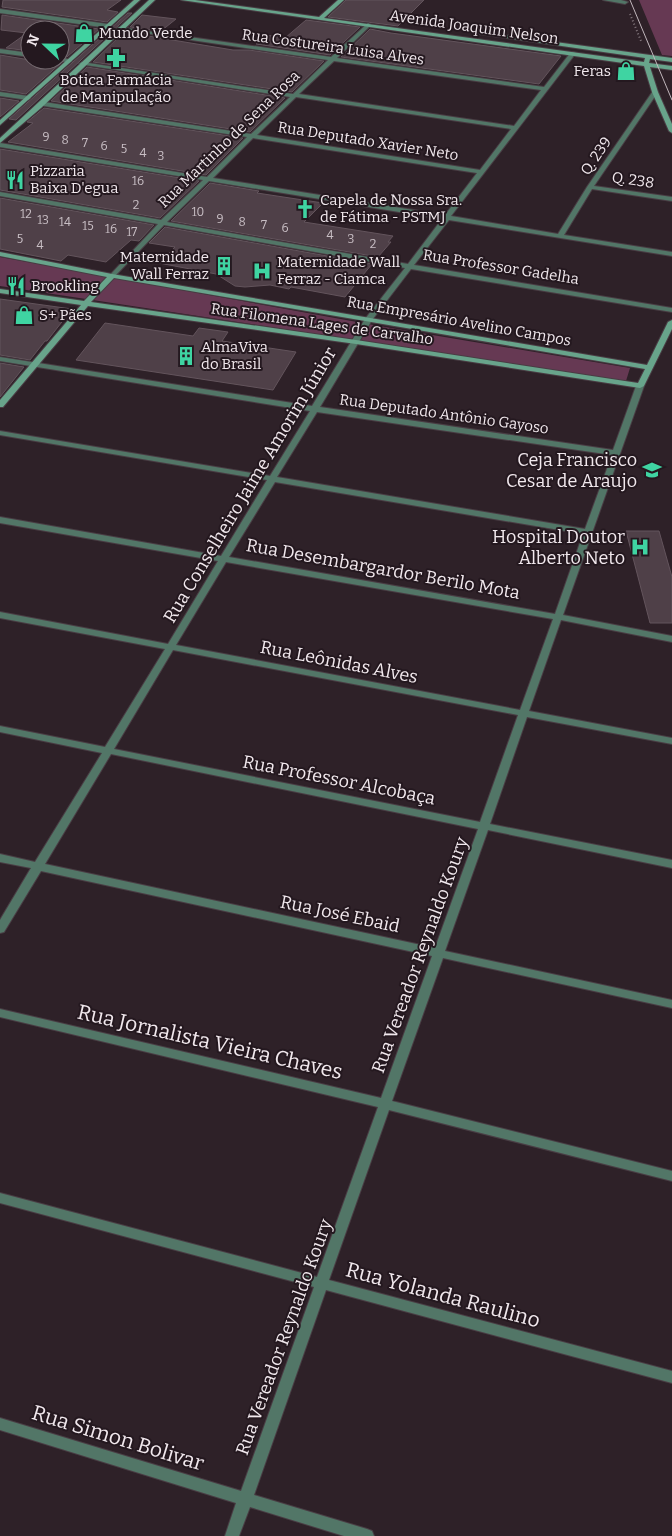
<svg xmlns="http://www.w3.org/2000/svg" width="672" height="1536" font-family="Bitter,serif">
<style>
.green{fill:#663953}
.building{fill:#4f4048;stroke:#63545c}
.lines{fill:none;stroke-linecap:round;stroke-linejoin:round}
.street-casing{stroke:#493d44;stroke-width:2}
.secondary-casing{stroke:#493d44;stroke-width:2}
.path{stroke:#80757b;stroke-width:2;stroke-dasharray:1 2.5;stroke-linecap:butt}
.street{fill:#527667;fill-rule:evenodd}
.secondary{fill:#68a48b;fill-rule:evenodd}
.tram{stroke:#c1b7bc;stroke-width:1}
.labels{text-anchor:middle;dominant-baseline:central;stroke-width:4;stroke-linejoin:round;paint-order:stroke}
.far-number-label{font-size:12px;fill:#c8bec4}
.far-street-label{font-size:15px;fill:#f1e8ed;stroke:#24181f}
.far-poi-label{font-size:15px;fill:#f1e8ed;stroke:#24181f;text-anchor:start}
.poi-label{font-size:18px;fill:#f1e8ed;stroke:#24181f;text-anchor:end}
.street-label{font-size:18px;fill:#f1e8ed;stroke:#24181f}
.near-street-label{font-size:21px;fill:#f1e8ed;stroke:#24181f}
</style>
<rect width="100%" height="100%" fill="#2e2128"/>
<path class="green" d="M639,0H672V56L662,55Z
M0,257L379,326L630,368L626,381L0,286Z"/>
<path class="building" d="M3,0H121L107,10L118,12L107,22L2,7Z
M346,0H424L398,26L328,17Z
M128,13H132L16,120L9,119Z
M2,15L99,29L67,57L60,55V30H30V51L6,48L27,33L1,30Z
M142,15L176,19L161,31L130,27Z
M306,20L360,27L330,55L256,44L266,35L285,38Z
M370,29L391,33L561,56L539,84L341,57Z
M124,32L233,50H249L324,61L292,92L93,62Z
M0,55L30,60H56L61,63L26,94L0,90Z
M87,67L285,98L250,132L51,101Z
M0,98L19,101L0,117Z
M44,108L243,138L206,175L8,142L33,123L27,122Z
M0,149L199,181L160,218L0,190Z
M210,183L259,191L257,193L323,203L304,222L393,236L388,242H391L378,257L171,221Z
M0,198L154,225L139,241L131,240L106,262L68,255L61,261L0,249Z
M165,227L372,264L345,297L291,287L289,289L270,285L245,287L235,286L216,274L159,263L175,247L149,243Z
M0,299L72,309L47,341H45L30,360L0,355Z
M105,323L193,336L199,328L228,332L222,341L296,352L273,390L76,360Z
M0,363L24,367L0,397Z
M626,531H659L672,577V623H650Z"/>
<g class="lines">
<g class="street-casing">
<path id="street" d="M603,0H621L628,2L625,4Z
M0,9L108,24L111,26L108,28L0,13Z
M368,23L371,25L370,26L337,58L544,87L571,52L576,53L451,216L558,234L587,187L653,91L658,92L594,186L672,197V201L592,189L564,235L672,252V256L449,220L414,265L672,308V312L411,269L372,320L320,407L613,450L636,386L640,384L644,386L563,615L672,636V642L561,620L529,711L672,738V744L527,717L490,824L672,860V868L488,830L445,951L672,1000V1008L443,958L392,1101L672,1171V1181L389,1110L329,1280L672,1371V1383L326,1290L254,1495L367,1529L372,1531L374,1536H344L250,1507L239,1536H225L236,1503L0,1430V1418L241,1491L314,1287L0,1203V1193L317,1277L378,1107L0,1017V1009L381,1098L432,956L41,871L4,932L0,933V920L31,868L0,862V854L35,862L102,753L0,732V726L105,747L165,649L0,618V612L168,644L218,561L0,523V517L221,556L267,480L0,435V431L270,476L310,411L0,361V357L312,406L365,319L405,268L164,225L114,277H110V275L158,224L0,196V192L161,220L203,180L0,147V143L207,177L247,137L44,106L41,104L44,102L251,134L290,97L79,64L82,62L293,94L328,60L116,29L119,27L331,57ZM334,61L541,90L514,126L299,94ZM296,97L511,129L480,170L257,135ZM253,138L477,173L445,215L213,178ZM209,181L442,219L408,264L167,222ZM317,412L612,455L585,529L277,477ZM275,482L583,534L555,614L229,557ZM226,562L553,619L520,710L176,645ZM173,650L518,715L480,822L114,749ZM111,754L478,829L435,948L45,864Z
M0,49L30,53V57L0,53Z
M60,57L71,60L72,61L69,63L58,60H60Z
M0,92L28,96L31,98L28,100L0,96Z"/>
</g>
<g class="secondary-casing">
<path id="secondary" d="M134,0H140L0,125V120Z
M149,0H155L41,108L0,143V138Z
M181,0H195L319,17L338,0H344L324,18L644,62L645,58L479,34L482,32L672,58V62L650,59L649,63L672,66V70L650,67L658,92L672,124V133L669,131L652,92L644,66Z
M0,252L112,274L647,365L668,322L672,320V329L644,386L640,388L356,344L88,306L3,407H0V400L81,305L0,293V289L84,301L107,277L0,256ZM114,278L645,369L638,383L356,340L91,302Z"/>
</g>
<path class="path" d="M630,14L641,41"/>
<use href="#street" class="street"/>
<use href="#secondary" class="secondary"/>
<path class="tram" d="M630,0L672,100"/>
</g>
<defs>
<g id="shop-bare" transform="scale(1.5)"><path d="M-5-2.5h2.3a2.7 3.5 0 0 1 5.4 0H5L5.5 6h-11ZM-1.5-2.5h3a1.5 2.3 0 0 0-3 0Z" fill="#3fd4a2" stroke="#24181f" stroke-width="2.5" paint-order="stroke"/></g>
<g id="pharmacy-bare" transform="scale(1.5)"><path d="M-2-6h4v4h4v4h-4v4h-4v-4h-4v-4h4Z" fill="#3fd4a2" stroke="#24181f" stroke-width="2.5" paint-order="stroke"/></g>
<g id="restaurant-bare" transform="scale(1.5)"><path d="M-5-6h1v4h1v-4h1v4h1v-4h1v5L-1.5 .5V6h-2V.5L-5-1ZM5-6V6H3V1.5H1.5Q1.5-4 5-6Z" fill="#3fd4a2" stroke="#24181f" stroke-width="2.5" paint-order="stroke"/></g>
<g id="church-bare" transform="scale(1.5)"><path d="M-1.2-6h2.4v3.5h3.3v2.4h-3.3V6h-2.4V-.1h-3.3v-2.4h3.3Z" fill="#3fd4a2" stroke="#24181f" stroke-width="2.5" paint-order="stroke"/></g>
<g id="building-bare" transform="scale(1.5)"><path d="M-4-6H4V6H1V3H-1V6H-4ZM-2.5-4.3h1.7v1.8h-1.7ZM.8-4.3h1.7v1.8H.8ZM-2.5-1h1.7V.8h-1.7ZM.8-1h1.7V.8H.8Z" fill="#3fd4a2" stroke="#24181f" stroke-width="2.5" paint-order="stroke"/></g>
<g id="hospital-bare" transform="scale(1.5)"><path d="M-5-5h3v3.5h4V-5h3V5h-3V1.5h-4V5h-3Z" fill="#3fd4a2" stroke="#24181f" stroke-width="2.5" paint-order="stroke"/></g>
<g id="school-bare" transform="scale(1.5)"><path d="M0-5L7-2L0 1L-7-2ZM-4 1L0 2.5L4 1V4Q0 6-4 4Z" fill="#3fd4a2" stroke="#24181f" stroke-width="2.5" paint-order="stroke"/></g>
</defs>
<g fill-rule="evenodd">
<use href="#shop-bare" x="84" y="33"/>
<use href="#pharmacy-bare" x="116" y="58"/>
<use href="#shop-bare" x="626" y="71"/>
<use href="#restaurant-bare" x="15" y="180"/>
<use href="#church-bare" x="305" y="209"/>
<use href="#building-bare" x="224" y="266"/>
<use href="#hospital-bare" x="262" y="271"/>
<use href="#restaurant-bare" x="16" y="286"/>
<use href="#shop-bare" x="24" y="315"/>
<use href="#building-bare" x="186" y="356"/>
<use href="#school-bare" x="652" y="470"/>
<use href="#hospital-bare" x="640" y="547"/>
</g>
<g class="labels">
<g class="far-number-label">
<text x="46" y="137">9</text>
<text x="65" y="140">8</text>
<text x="85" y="143">7</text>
<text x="104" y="146">6</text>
<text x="124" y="149">5</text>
<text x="143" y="153">4</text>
<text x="161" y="156">3</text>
<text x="138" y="181">16</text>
<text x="136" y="205">2</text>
<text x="198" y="212">10</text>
<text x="26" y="214">12</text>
<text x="220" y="219">9</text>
<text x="43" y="220">13</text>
<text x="65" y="222">14</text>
<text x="242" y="222">8</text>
<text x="264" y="225">7</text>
<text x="88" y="226">15</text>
<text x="285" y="228">6</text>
<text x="111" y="229">16</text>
<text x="132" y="232">17</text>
<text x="330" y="235">4</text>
<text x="20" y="239">5</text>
<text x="351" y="239">3</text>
<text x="373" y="244">2</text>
<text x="40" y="245">4</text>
</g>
<g class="far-street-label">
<text transform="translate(474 27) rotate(8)">Avenida Joaquim Nelson</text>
<text transform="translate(333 47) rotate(8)">Rua Costureira Luisa Alves</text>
<text transform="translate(229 139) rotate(-44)">Rua Martinho de Sena Rosa</text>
<text transform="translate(368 141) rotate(9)">Rua Deputado Xavier Neto</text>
<text transform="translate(596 156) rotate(-56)">Q. 239</text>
<text transform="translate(633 180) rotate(8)">Q. 238</text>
<text transform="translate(501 267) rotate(9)">Rua Professor Gadelha</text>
<text transform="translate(459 321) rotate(10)">Rua Empresário Avelino Campos</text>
<text transform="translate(322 324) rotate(8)">Rua Filomena Lages de Carvalho</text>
<text transform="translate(444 414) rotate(8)">Rua Deputado Antônio Gayoso</text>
</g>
<g class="far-poi-label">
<text x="99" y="33">Mundo Verde</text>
<text x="611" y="71" text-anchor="end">Feras</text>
<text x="116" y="80" text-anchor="middle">Botica Farmácia<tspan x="116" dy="17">de Manipulação</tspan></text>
<text x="30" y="171">Pizzaria<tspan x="30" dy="17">Baixa D'egua</tspan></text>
<text x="320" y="200">Capela de Nossa Sra.<tspan x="320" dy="17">de Fátima - PSTMJ</tspan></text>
<text x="209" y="257" text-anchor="end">Maternidade<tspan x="209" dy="17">Wall Ferraz</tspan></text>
<text x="277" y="262">Maternidade Wall<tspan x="277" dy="17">Ferraz - Ciamca</tspan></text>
<text x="31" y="286">Brookling</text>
<text x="39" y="315">S+ Pães</text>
<text x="201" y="347">AlmaViva<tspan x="201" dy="17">do Brasil</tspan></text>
</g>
<g class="poi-label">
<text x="637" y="460">Ceja Francisco<tspan x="637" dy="21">Cesar de Araujo</tspan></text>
<text x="625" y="537">Hospital Doutor<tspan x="625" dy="21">Alberto Neto</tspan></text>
</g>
<g class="street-label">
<text transform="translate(250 485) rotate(-59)">Rua Conselheiro Jaime Amorim Júnior</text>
<text transform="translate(383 569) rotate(10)">Rua Desembargardor Berilo Mota</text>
<text transform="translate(339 662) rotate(11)">Rua Leônidas Alves</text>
<text transform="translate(339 780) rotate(11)">Rua Professor Alcobaça</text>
<text transform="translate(340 914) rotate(12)">Rua José Ebaid</text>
<text transform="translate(420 955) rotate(-70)">Rua Vereador Reynaldo Koury</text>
<text transform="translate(284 1337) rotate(-70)">Rua Vereador Reynaldo Koury</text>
</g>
<g class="near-street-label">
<text transform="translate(210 1042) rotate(13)">Rua Jornalista Vieira Chaves</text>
<text transform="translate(443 1295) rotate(15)">Rua Yolanda Raulino</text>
<text transform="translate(118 1438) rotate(17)">Rua Simon Bolivar</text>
</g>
</g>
<g transform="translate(45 45) rotate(292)"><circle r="24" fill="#24181f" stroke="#766b71"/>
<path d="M0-4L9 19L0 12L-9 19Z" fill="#3fd4a2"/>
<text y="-8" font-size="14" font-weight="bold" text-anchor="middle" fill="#f1e8ed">N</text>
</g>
</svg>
